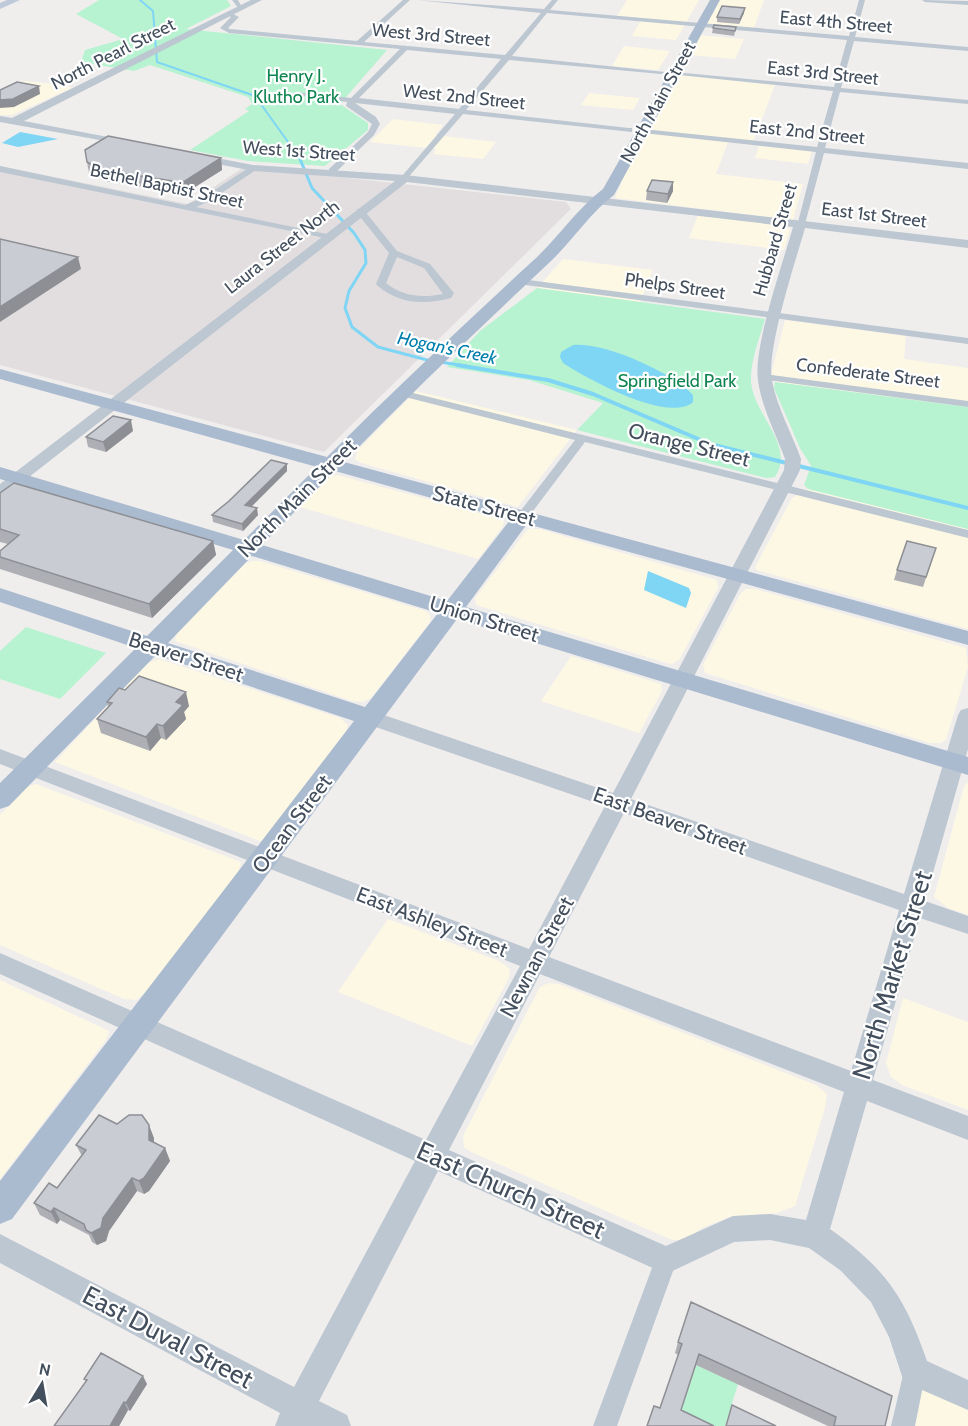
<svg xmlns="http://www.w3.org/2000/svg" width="968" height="1426" font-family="Cabin,sans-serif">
<rect width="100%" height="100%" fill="#f0eded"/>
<path fill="#fdf8e4" d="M627,0H699L676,40L632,36L642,18L617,16Z
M718,0H764L754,28L705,24Z
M699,35L744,39L735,59L688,55Z
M624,46L670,51L658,70L612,66Z
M677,75L775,85L752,145L728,142L716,174L803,184L793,220L615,198L621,184L619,182Z
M24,81L65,85L72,88L12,115H0V91Z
M589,93L640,98L633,110L581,105Z
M393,119L443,125L435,135L496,142L483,159L433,154L436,149L370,142Z
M759,146L812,151L808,164L755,158Z
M698,215L784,225L790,229L784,250L689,238Z
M563,259L653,270L640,302L537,288Z
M785,320L906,336L904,359L968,368V407L775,382L771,375Z
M416,391L577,430L518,507L361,463L355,459L358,450Z
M337,475L498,518L504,521L503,526L478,559L300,507L330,477Z
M808,489L968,529V629L757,570L755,567L792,498Z
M528,529H539L717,580L718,588L679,660L672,664L663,662L476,605L475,598Z
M252,561H260L426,611L430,615V622L371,698L363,702L352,701L175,641L176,634L245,564Z
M746,589H755L966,648L968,667L946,740L940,743H930L705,673L703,665L741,593Z
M571,656L661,684L662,691L639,733L541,701Z
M159,659L340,718L348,725L346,731L265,840L260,841L55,762L147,663Z
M968,782V915L948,908L934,897L964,786Z
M36,784L241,862L238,873L145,993L136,1000L124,999L0,945V815L27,787Z
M388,919L499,961L510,969L509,978L472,1046L338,992Z
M0,980L109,1031L106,1040L0,1179Z
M549,983L559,984L816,1085L827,1094L825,1108L795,1206L777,1213L729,1217L702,1228L685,1240H672L471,1152L464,1147L463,1136L540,987Z
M903,998L968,1022V1110L902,1085L891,1077L886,1063Z
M904,1382L968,1410V1426H894Z"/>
<path fill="#e2dedf" d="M0,166L188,204L241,169L339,177L566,202L571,209L324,452L0,365Z"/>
<path fill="#b7f3d1" d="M99,0H227L231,6L186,29L387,50L340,104L368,123V130L325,166L248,161L190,150L249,111L245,109L252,104L248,97L150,65L134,71L81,62L85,50L123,39L76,14Z
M537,288L765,319C760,337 751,359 751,378C750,413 797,444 775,477L766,478L577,430L603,403L529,380L447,367L480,331Z
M775,382L968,407V529L808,489L804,485L811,466L800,448L774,388Z
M26,627L106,653L60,699L0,679V651Z
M696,1365L738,1384L725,1426H688L678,1421Z"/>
<path fill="#7fd5f4" d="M20,132L58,139L18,147L2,143Z
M573,345C605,342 671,372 693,395V402C668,424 586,378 563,363L560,357L561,352Z
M648,571L689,588L691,593L686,608L644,590Z"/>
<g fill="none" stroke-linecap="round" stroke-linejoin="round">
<path stroke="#7fd5f4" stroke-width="2" d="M140,0L153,11L157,62L255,96L301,160"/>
<path stroke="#7fd5f4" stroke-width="3" d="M300,159L312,188L354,233L365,250L366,263L349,291L345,308L352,327L378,347L431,361
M440,362L466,366"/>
<path stroke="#7fd5f4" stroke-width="4" d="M457,365L548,380L593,394L710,444L968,508"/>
<path fill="#bcc7d1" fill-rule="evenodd" d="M232,0H238L243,9H239Z
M403,0H410L364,42L505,55L541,13L417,0L544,9L552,0H558L550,10L849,36L859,0H865L855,37L968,47V51L854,41L841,88L968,100V104L840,92L825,148L968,163V169L824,153L805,224L797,226L816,152L643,133L639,131L643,129L817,147L833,91L670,74L674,72L834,87L847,40L547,13L512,56L665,72L661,74L509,60L466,110L629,128H632V132L463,114L405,181L402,180V176L455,114L355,103L376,117L380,124L374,135L335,173H329V169L368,132L372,124L346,106L347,102L292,94L296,92L351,98L400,49L229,33L220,28L231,17L226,14L229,12L239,17L228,28L230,29L357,41ZM407,50L501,59L459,109L359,98Z
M922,0L968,1V5L925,2Z
M253,165L257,168L256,170L208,202L196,207L327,234L330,235V239L0,172V166L185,205L202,198Z
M357,209H363L397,251L430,264L454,293L451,298C424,305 399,304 378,286L376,284L389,253L357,213ZM397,257L424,268L443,294C423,298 403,297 386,283Z
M521,279L968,338V344L518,284L516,282Z
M764,374L968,401V407L760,379L759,377Z
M401,390L968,530V538L585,442L527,519H519V513L575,440L397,395V391Z
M666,1249L674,1252L677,1260L617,1426H593L655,1260L658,1252Z
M915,1360L923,1363L926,1371L915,1426H891L904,1371L907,1363Z"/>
<path fill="#bcc7d1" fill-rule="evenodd" d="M251,0H262L24,121L129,141L133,142V146L0,122V116L12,118Z
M196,154L253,165L405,175L968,240V248L805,228C795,263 766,350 772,381C777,407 792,434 801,459L800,470L631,799L904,894L958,715L961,710L968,708V749L925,901L968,916V934L920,918L873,1080L968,1116V1140L867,1101L830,1229C885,1268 905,1297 927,1361L968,1380V1410L904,1382L889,1337L871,1302L840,1270L809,1248L770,1240L734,1242L666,1274L438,1171L319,1401L347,1415L351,1426H275L280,1413L0,1263V1234L294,1387L415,1161L0,974V953L426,1140L520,966L0,764V749L529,949L605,806L364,723L361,718L364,713H378L613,793L784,470L785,459C776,434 761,406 758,380C753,347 783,263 793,227L407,182L6,495L0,497V484L395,181L253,171L192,159L191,157ZM624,813L899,910L851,1071L549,957ZM540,974L844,1092L806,1220L770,1214L733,1216L666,1246L449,1150Z"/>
<path fill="#bec9d9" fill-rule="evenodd" d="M7,0H20L0,9V3Z"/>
<path fill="#aabbcf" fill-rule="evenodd" d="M710,0H720L614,195C590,213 573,240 551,261C481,327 411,393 344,462L968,631V645L527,524L466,607L968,757V775L457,619L12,1219L0,1224V1181L354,721L156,655L9,806L0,809V783L136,648L0,602V588L147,636L233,550L0,479V467L244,540L317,467L0,379V369L327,457C395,389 465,323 536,258C559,236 578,208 603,189ZM335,471L510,520L447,601L262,545ZM252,556L438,613L365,707L168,643Z"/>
</g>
<path fill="#adafb5" d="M744,13L739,24L717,22V17Z
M736,27L734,36L712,33L713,28Z
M221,158L222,170L187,192L181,193L104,181L89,173L87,162Z
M673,182V191L667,203L646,200L647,191Z
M133,431L106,452L88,447L86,437Z
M287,464V471L251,507L258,515L243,531L213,522L212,515Z
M0,493L213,541L216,555L152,618L0,569V551L8,544L0,542Z
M936,548L923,587L894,580L897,570Z
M107,702L189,706L184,712L186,719L166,740L161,738L150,751L101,733L97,719L108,707Z
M117,1124L154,1138V1143L165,1148L170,1161L149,1191L144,1194L137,1191L109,1231L106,1241L97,1245L92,1242L89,1235L60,1220L57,1224L40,1215L34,1203L57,1188L82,1156L76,1145Z
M678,1342L885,1426H828L696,1365L681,1410L660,1408L678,1355L675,1353Z
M84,1379L147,1384L130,1411L128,1410L119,1426H54L86,1382Z"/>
<path fill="#8d8f94" d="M745,8L744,13L739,24L740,19Z
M39,86L40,94L14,107L0,108V100Z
M221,158L222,170L187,192L181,193L179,182Z
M673,182V191L667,203L668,194Z
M78,257L81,269L0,322V307Z
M131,420L133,431L106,452L103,442Z
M287,464V471L246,512L245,505Z
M257,508L258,515L243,531L242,524Z
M213,541L216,555L152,618L149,604Z
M186,692L189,706L184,712L186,719L166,740L163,726L176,702Z
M157,724L161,738L150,751L146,737Z
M149,1125L154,1138V1153L149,1140Z
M165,1148L170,1161L149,1191L144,1194L139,1181Z
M132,1178L137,1191L109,1231L106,1241L97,1245L91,1233Z
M54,1208L60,1220L57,1224L51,1212Z
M143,1376L147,1384L130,1411L126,1403Z
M124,1402L128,1410L119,1426H110Z"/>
<path fill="#c9ccd3" stroke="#8d8f94" stroke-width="1.5" d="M722,6L745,8L740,19L717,17Z
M714,25L736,27L735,31L713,28Z
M17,82L39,86L13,99L0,100V90Z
M108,136L221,158L185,181L179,182L102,170L87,162L85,150Z
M652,180L673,182L668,194L647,191Z
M0,239L78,257L0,307Z
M113,416L131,420L103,442L86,437Z
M271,460L287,464L245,505L257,508L242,524L212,515L229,501Z
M14,483L213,541L149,604L0,557V551L19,535L0,529V493Z
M907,541L936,548L926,577L897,570Z
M139,676L186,692L176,702L183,705L163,726L157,724L146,737L97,719L112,703L107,702L119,688L125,690Z
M99,1115L117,1124L129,1115H142L149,1125V1140L165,1148L144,1178L139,1181L132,1178L103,1218L101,1228L91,1233L86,1230L84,1224L54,1208L51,1212L34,1203L49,1183L57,1188L86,1150L76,1145Z
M691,1302L892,1396L885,1426H834L836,1417L699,1354L681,1410L714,1426H647L654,1406L660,1408L682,1344L678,1342Z
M101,1353L143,1376L126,1403L124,1402L110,1426H54L87,1380L84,1379Z
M732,1405L776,1426H726Z"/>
<g text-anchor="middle" stroke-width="4.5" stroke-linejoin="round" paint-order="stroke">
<g font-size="18" fill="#444f5d" stroke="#fff">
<text transform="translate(836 22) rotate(5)" y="6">East 4th Street</text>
<text transform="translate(431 35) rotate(5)" y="6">West 3rd Street</text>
<text transform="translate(113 54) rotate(-27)" y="6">North Pearl Street</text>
<text transform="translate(823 73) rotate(6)" y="6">East 3rd Street</text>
<text transform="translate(464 97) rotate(6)" y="6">West 2nd Street</text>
<text transform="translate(658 102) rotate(-61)" y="6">North Main Street</text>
<text transform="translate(807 132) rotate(6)" y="6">East 2nd Street</text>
<text transform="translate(299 151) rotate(4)" y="6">West 1st Street</text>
<text transform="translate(167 186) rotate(12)" y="6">Bethel Baptist Street</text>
<text transform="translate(874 215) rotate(7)" y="6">East 1st Street</text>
<text transform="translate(775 240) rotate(-74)" y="6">Hubbard Street</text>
<text transform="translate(282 247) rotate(-38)" y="6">Laura Street North</text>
<text transform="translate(675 286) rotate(8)" y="6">Phelps Street</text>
<text transform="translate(868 373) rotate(7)" y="6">Confederate Street</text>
</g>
<g font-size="18" fill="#0e8550" stroke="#fff">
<text x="296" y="82">Henry J.<tspan x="296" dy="21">Klutho Park</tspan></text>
<text x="677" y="387">Springfield Park</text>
</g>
<g font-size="18" font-style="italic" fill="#017eac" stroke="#fff">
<text transform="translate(447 348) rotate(12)" y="6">Hogan's Creek</text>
</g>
<g font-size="21" fill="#444f5d" stroke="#fff">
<text transform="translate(689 445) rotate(14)" y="7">Orange Street</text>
<text transform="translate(297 498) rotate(-45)" y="7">North Main Street</text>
<text transform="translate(484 506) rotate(15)" y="7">State Street</text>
<text transform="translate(484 619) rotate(17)" y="7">Union Street</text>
<text transform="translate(186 657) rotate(18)" y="7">Beaver Street</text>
<text transform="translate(670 821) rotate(20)" y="7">East Beaver Street</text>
<text transform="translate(292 824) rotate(-53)" y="7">Ocean Street</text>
<text transform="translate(432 922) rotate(21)" y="7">East Ashley Street</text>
<text transform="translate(537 957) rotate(-62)" y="7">Newnan Street</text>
</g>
<g font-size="26" fill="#444f5d" stroke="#fff">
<text transform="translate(892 975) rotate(-73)" y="9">North Market Street</text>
<text transform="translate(511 1190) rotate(24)" y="9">East Church Street</text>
<text transform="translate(168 1337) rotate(28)" y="9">East Duval Street</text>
</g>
</g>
<g transform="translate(42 1384) rotate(11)" stroke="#ffffff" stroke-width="4.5" paint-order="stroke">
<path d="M0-4.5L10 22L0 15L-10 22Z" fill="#444f5d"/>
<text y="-9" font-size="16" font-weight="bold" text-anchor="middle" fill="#444f5d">N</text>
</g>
</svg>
